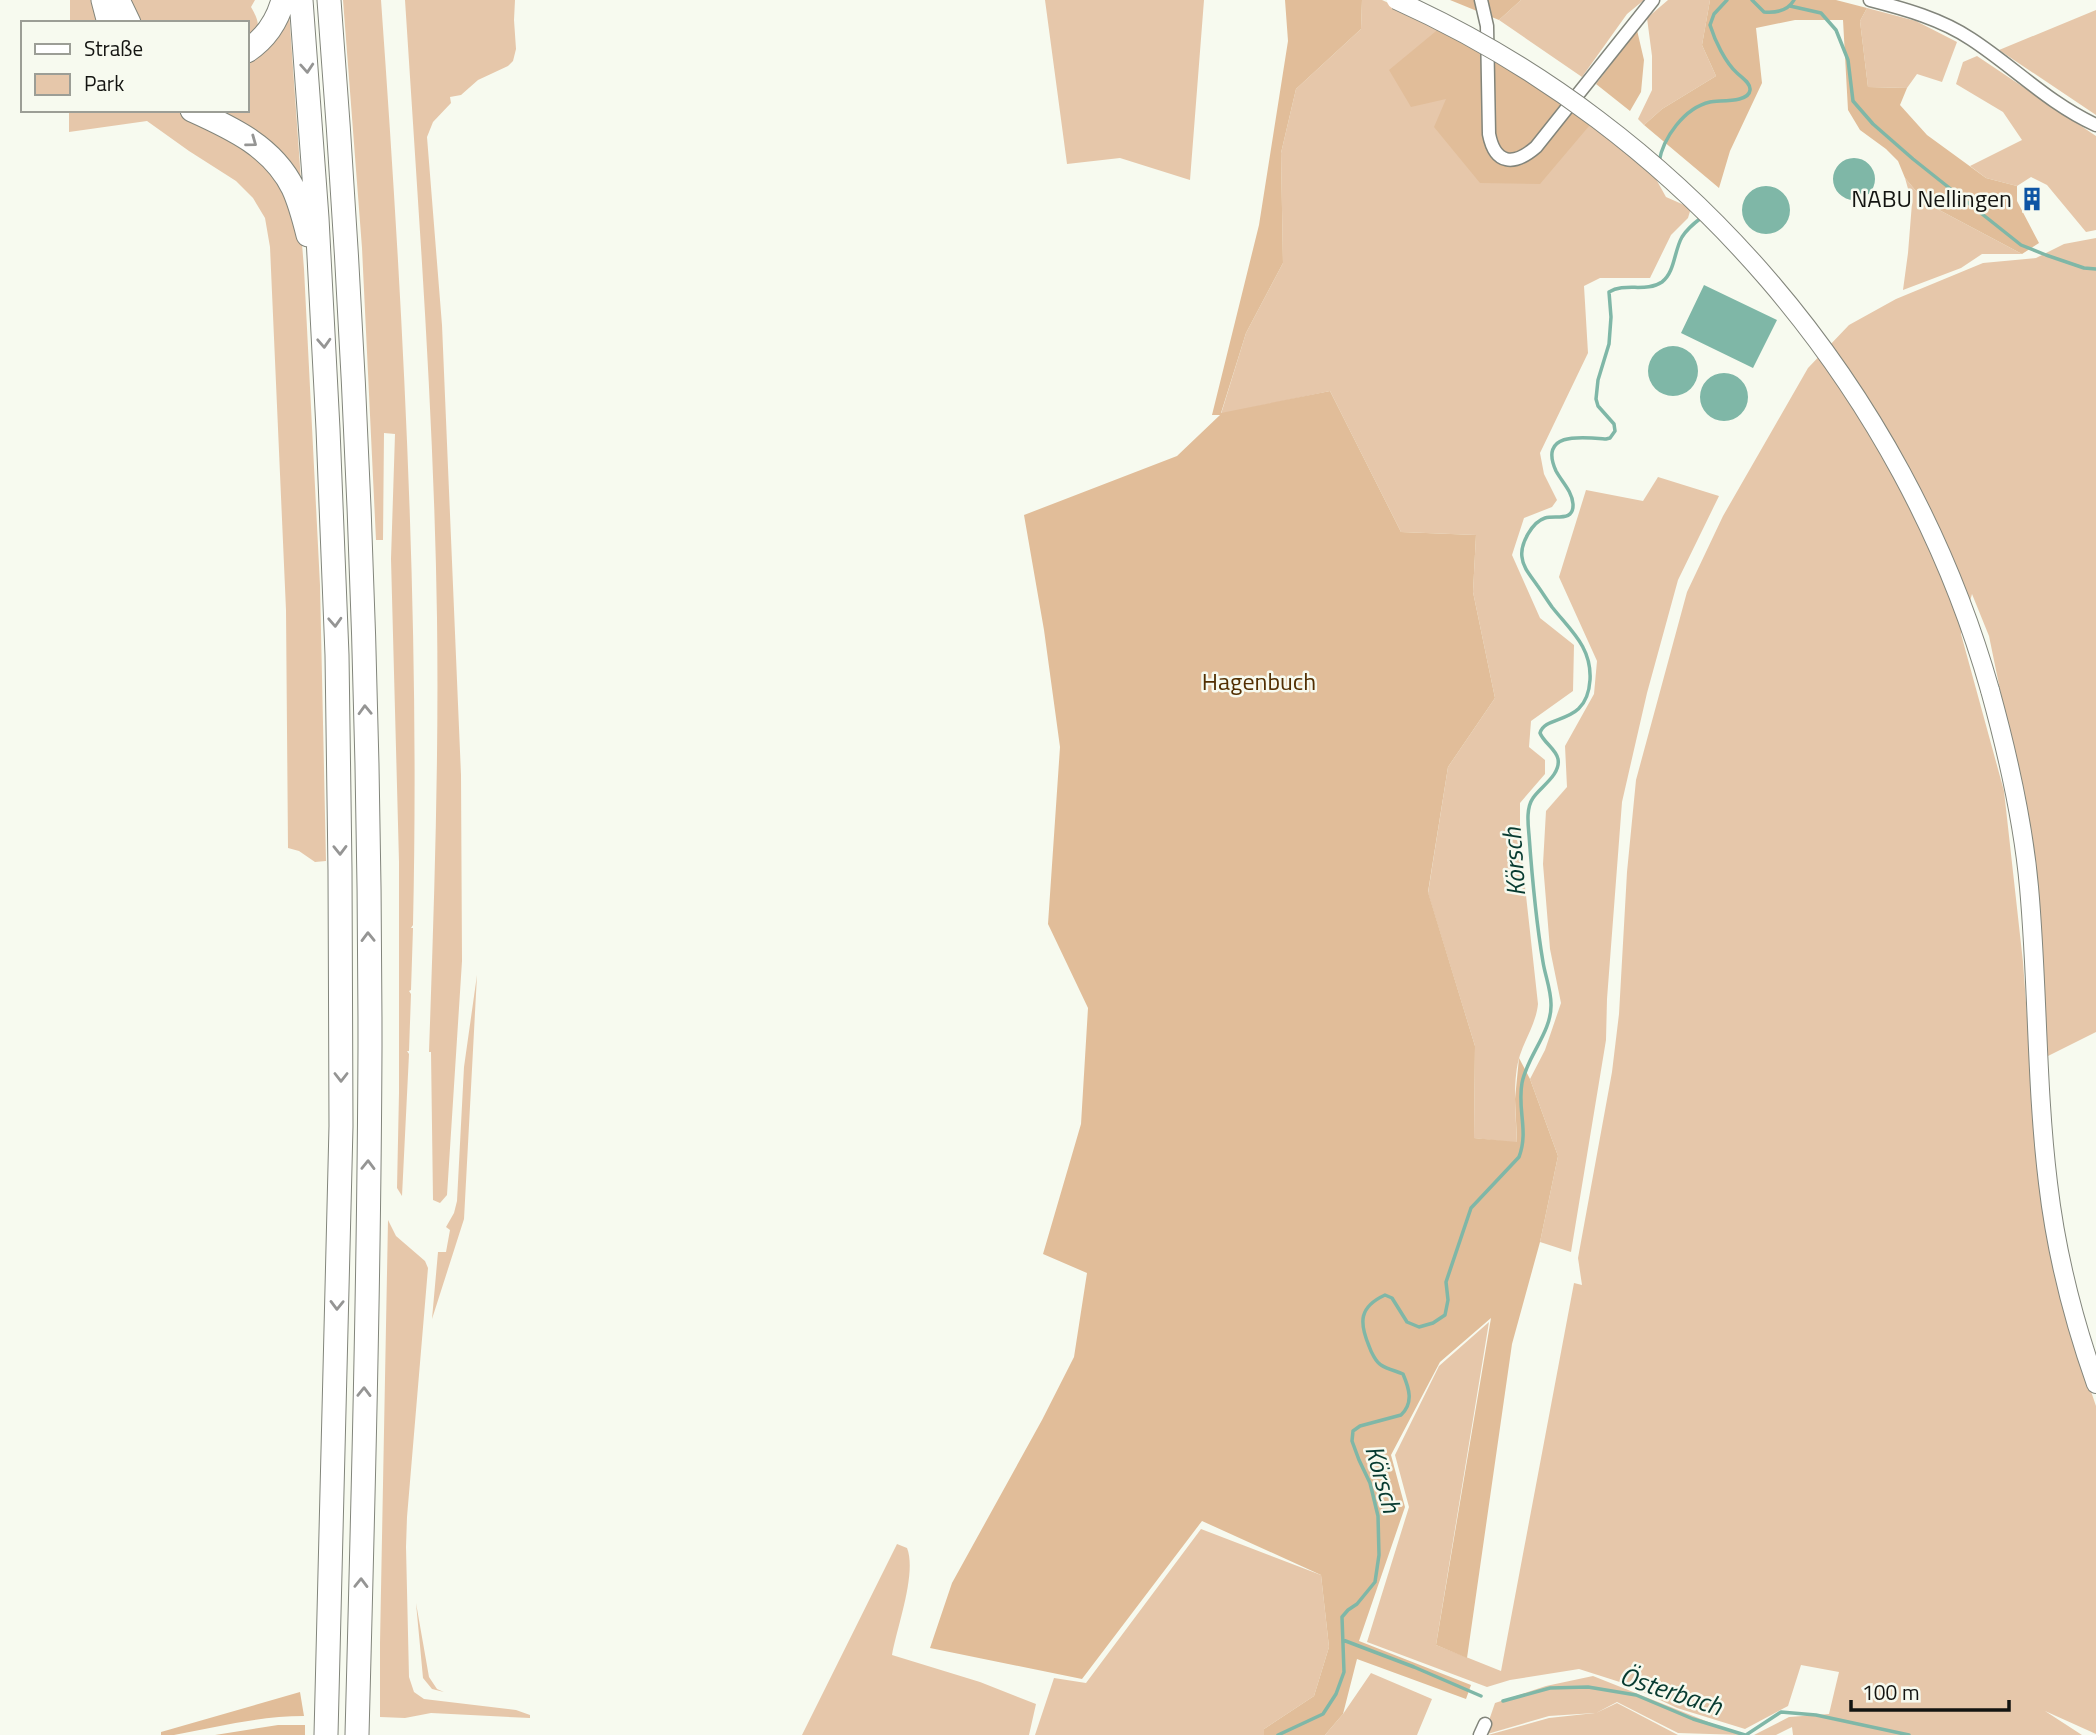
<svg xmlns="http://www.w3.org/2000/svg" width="2096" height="1735" font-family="'Titillium Web',sans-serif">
<rect width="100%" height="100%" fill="#f7faef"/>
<path fill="#e6c7aa" d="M70,0H98L104,23H70Z
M125,0H255L251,7C262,26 259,29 247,46V23H135Z
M343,0H381C403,308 420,616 413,925L411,928H413L411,990L409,991L411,994L409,1051H407L409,1054L402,1196L397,1188L399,1093V862L391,559L395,434L384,433L383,540H376L362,248Z
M405,0H515L514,20L516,49L513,61L508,66L478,80L461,95L450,97L451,103L433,122L427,137L442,325L461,775L462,961L447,1195L440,1203L433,1200L431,1052H429C434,907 439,763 437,618C434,412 418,206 405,0Z
M1045,0H1204L1190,180L1120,158L1067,164Z
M1362,0H1382L1441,27L1447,98L1595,119L1656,179L1666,197L1691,208L1688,218L1671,235L1650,278H1600L1584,286L1588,353L1540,453L1544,474L1557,500L1552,507L1524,518L1512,555L1540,618L1574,645L1573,691L1531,721L1529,747L1545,760V774L1520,803V841L1538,1004C1536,1023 1526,1037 1520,1055C1512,1079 1516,1117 1517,1143L1474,1138L1475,1046L1428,893L1448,767L1495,698L1473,592L1476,535L1401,532L1330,391L1221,414L1246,333L1283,263L1281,153L1296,89L1361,29Z
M1521,0H1644L1627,14L1582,77L1499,20Z
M1668,0H1710L1702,45L1716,76L1662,109L1644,125L1638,119L1652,90V56L1647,18Z
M1867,8L1916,21L1957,42L1942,82L1917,74L1907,88L1868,87L1860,21Z
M2096,10V115L1999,50Z
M289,11L301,181L202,110H247V56Z
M1977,56L2096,136V230L2086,232L2047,185L2031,177L2017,186L1986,178L1970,166L2022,140L2003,112L1956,84L1963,62Z
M69,110H182L268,162L301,231L304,269L320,585L326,861L315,862L299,851L288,848L286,610L270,247L265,218L253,198L236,181L189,151L147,121L69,132Z
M1905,178L1926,203L2022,254H1982L1961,268L1903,290L1908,253L1912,203Z
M2096,238V1032L2048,1056L2042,969L2028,826L1989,636L1972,594L1961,634L2004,791L2023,962L2040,1192L2053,1267L2071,1333L2096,1406V1734L2045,1711L2082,1735H1793L1792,1727L1776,1735H1754L1789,1717L1829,1714L1839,1672L1801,1665L1788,1706L1745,1729L1677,1708L1626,1684L1579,1669L1510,1680L1487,1687L1367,1642L1409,1507L1395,1455L1439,1366L1489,1322L1436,1645L1501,1671L1574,1283L1582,1285L1578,1258L1612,1072L1619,1014L1627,872L1636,780L1687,592L1723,516L1808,368L1849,325L1896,299L1983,263L2036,258L2064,244Z
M1658,477L1719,496L1678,580L1647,693L1622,802L1607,999L1606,1040L1571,1252L1540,1242L1558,1156L1530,1079L1545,1050L1561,1003L1550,949L1543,864L1546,811L1567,787L1565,746L1594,694L1597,661L1559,577L1586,490L1643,501Z
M477,975L464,1219L432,1319L438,1252H446L450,1230L446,1227L454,1213L457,1201L464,1067Z
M388,1220L396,1236L425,1261L428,1268L407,1517L406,1547L409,1677L414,1692L424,1699L516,1710L530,1715V1718L431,1713L405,1718L380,1717V1643Z
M1201,1529L1321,1575L1329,1647L1314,1696L1264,1729V1735H1035L1054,1678L1086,1683Z
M897,1544L907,1548C917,1573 897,1627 892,1655L980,1682L1036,1704L1029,1735H802Z
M416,1603L429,1677L437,1689L444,1692L432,1689L423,1678Z
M1371,1673L1432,1699L1417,1735H1325L1343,1714Z
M1593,1676L1741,1735L1678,1733L1617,1702L1596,1713L1617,1703L1678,1735H1488L1549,1718L1595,1713L1549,1716L1484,1735L1495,1703L1546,1686Z"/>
<path fill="#e1bd99" d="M1285,0H1362L1361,29L1296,89L1281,153L1283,263L1246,333L1221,413L1330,391L1401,532L1476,535L1473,592L1495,698L1448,767L1428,892L1475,1046L1474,1138L1517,1142L1515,1099L1519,1058L1530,1079L1558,1156L1540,1242L1512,1344L1467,1658L1436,1645L1491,1318L1440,1362L1391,1455L1405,1507L1359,1641L1471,1685L1466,1699L1357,1659L1343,1714L1325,1735H1264V1729L1314,1696L1329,1647L1321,1575L1202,1521L1082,1679L930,1648L952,1583L1042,1420L1074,1357L1087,1273L1043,1254L1081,1124L1088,1008L1048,924L1060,747L1044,630L1024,515L1177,456L1220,415H1212L1259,225L1288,41Z
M1450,0H1521L1499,20Z
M1710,0H1836L1867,8L1860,21L1868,87L1907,88L1900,105L1927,135L1986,178L2017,186V201L2039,243L2022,254L1926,203L1905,178L1898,161L1886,149L1860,130L1848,110L1843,20H1795L1756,28L1762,83L1730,151L1719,188L1644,125L1662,109L1716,76L1702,45Z
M1441,27L1595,119L1540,184L1480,183L1434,127L1446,99L1411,107L1389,70Z
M1637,30L1644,60L1641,92L1630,111L1596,84Z
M300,1692L304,1716C260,1716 217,1727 174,1735H161V1732Z
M278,1725H305V1735H215Z"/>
<path fill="#7fb7a7" d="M1833 179a21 21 0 1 1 42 0a21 21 0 1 1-42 0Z
M1742 210a24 24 0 1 1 48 0a24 24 0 1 1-48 0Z
M1704,285L1777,320L1753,368L1681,333Z
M1648 371a25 25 0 1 1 50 0a25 25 0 1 1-50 0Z
M1700 397a24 24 0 1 1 48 0a24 24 0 1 1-48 0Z"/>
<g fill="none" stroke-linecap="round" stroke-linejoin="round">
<path stroke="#7fb7a7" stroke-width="3.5" d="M1752,0L1764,12C1776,13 1788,11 1794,0
M1790,6L1821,13L1836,30L1848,60L1853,101L1873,124L1913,159L2021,245L2046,255L2084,268L2096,269
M1659,162C1663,138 1684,108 1710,102C1719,100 1749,103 1750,90C1751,83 1742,78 1737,73C1725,62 1715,41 1710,25L1714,14L1727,0
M1343,1640L1414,1667L1481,1696
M1503,1701L1550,1688L1588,1687L1636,1695L1693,1719L1745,1735
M1278,1735L1323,1714L1336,1694L1344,1672L1342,1617L1348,1610L1357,1604L1375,1582L1379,1555L1378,1516L1370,1483L1359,1460L1352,1441L1353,1431L1360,1426L1401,1415C1414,1403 1409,1388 1403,1374C1396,1371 1387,1369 1381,1365C1376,1362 1371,1352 1369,1346C1359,1322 1359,1307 1385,1295L1392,1298L1407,1322L1419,1327L1433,1323L1445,1315L1448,1300L1446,1282L1471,1208L1519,1157C1529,1131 1517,1109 1522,1083C1527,1056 1552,1032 1551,1004C1551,990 1545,975 1543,962C1536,921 1532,876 1529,835C1528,824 1526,808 1533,798C1540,787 1561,775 1558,759C1556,749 1544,743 1540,733C1546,713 1587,727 1590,680C1592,647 1570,630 1552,607C1547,600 1542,592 1537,585C1531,576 1523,568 1522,557C1520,544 1532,522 1545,518C1556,515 1574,522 1573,504C1572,491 1562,482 1556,471C1538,431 1583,437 1606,439L1610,438L1615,431L1614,424L1598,406L1596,399L1598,380L1609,344L1611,317L1609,292C1625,282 1646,293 1662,282C1675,272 1674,251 1682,237C1687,229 1693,224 1701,218
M1746,1735L1781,1712L1816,1715L1909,1735"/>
<g stroke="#82857b" stroke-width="15">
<path id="minor" d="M1481,0L1487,26L1489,134C1495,165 1514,166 1536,147L1653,0
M1870,0C1905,9 1941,19 1971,39C2014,67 2048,103 2096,125
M1480,1735L1485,1724"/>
</g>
<g stroke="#82857b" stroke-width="20">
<path id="secondary" d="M1990,690C2008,755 2023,820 2029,887C2038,986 2036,1085 2048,1183C2056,1252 2073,1319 2096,1384"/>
</g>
<g stroke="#82857b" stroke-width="25">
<path id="motorway" d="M103,0L109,23
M118,0L129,23
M301,0L317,218L328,429L337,655L340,870L341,1126L326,1735
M329,0C356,348 370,697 370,1046C369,1276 363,1505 357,1735
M247,51C265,39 277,22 283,0
M192,110C232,128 273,147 293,188C300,203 304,219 308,235"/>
</g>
<use href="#minor" stroke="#fff" stroke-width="12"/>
<use href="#secondary" stroke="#fff" stroke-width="18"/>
<use href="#motorway" stroke="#fff" stroke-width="23"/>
<g stroke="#82857b" stroke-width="20" stroke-linecap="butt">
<path id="secondary-bridge" d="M1396,0C1683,129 1904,387 1990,690"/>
</g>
<use href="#secondary-bridge" stroke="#fff" stroke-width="18"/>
</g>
<defs><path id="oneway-chevron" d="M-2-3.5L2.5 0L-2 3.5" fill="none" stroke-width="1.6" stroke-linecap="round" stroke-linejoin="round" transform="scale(1.75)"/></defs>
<g stroke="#959594">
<use href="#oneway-chevron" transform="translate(307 68) rotate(86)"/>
<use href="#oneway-chevron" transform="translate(252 142) rotate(36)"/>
<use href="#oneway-chevron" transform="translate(324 343) rotate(87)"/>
<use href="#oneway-chevron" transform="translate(335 622) rotate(87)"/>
<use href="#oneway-chevron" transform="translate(365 710) rotate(-92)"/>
<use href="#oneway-chevron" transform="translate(340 850) rotate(89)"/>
<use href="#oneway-chevron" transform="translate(368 937) rotate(-91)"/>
<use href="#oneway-chevron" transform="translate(341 1077) rotate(90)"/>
<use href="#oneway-chevron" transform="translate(368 1165) rotate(-89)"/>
<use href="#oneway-chevron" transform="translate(337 1305) rotate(91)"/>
<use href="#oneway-chevron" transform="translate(364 1392) rotate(-89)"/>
<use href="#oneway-chevron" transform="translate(361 1583) rotate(-89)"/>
</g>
<defs>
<g id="building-bare" transform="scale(1.89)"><path d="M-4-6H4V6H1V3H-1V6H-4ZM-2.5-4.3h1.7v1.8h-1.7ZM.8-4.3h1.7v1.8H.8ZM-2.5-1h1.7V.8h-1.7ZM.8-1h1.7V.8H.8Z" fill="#0e55a4" stroke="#f7faef" stroke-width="2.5" paint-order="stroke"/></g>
</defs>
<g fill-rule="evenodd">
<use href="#building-bare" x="2032" y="199"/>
</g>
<g text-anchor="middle" stroke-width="5" stroke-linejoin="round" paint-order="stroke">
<g font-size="24" fill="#131411" stroke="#f7faef" text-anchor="end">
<text x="2012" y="207">NABU Nellingen</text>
</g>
<g font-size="24" fill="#522f02" stroke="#f7faef">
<text x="1259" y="690">Hagenbuch</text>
</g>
<g font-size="26" font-style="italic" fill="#073b30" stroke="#f7faef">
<text transform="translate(1514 862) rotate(-94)" y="9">Körsch</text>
<text transform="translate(1383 1479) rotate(74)" y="9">Körsch</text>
<text transform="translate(1671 1691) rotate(18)" y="9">Österbach</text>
</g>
</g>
<rect x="21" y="21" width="228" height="91" fill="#f7faef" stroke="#9c9e96" stroke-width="2"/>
<rect x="35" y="44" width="35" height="10" fill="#ffffff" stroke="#9c9e96" stroke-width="2"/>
<text x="84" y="56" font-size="21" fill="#131411">Straße</text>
<rect x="35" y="74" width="35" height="21" fill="#e6c7aa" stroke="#9c9e96" stroke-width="2"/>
<text x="84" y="91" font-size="21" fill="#131411">Park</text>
<path d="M1851 1700v10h158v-10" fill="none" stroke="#131411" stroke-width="3.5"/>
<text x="1862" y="1700" font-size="21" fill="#131411" stroke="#f7faef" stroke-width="5" paint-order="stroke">100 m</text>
</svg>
